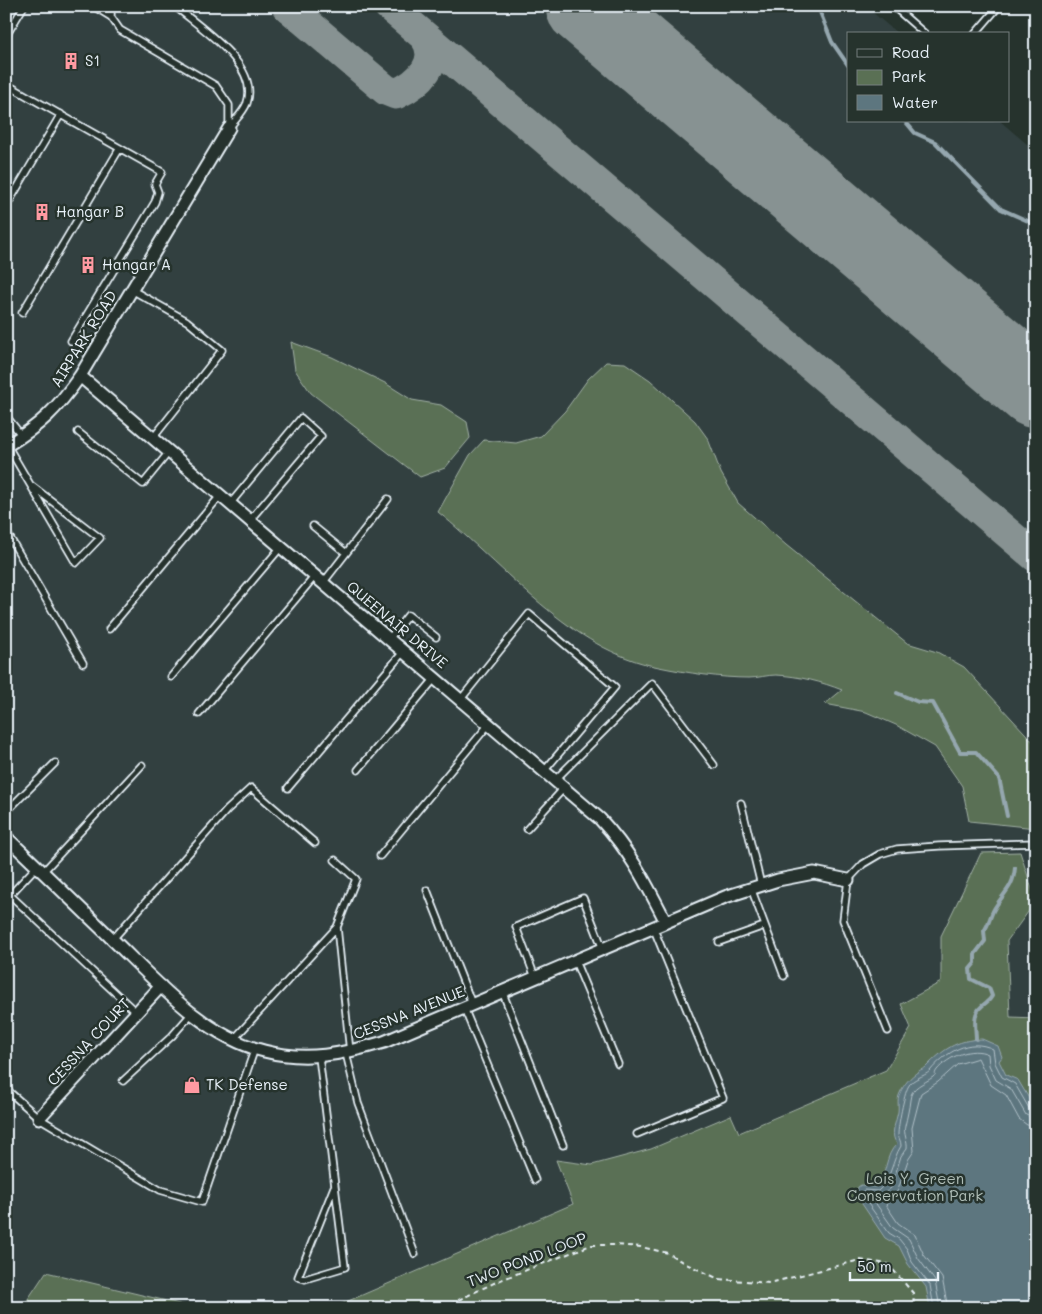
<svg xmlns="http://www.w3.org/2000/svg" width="1042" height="1314" font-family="Mali,sans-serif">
<rect width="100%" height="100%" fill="#26332d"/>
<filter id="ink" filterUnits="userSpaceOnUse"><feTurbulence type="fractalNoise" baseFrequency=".02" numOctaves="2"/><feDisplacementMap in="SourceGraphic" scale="10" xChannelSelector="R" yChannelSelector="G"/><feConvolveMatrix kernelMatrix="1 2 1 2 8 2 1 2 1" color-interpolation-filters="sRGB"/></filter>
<g filter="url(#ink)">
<path fill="#334140" d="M6,6H865L898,34H848V121H1000L1036,152V814L957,723L826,703L866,712L896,725L935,747L962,786L969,821L1036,828V899L1020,852L941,936V982L902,1004L912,1028L886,1070L738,1133L731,1115L651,1149L592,1165L557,1160L573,1204L332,1308H195L46,1272L22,1308H6Z
M1036,901V1018L1010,1017L1007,941Z"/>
<path fill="#5a7054" stroke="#a1b0a6" d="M291,342L332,357L385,383L412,400L441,405L467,422L470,438L445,468L420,477L311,393L295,370Z
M606,362L625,363L650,380L695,421L708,439L721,473L738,503L786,545L907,643L937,652L964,667L1036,745V828L969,821L962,786L935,747L896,725L866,712L825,704L842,690C822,682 799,676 776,675C767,675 758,678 749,678C720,678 688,673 659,667C571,651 505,566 438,512L470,455L484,440L516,443L541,436L565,411L588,379Z
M1020,852L1036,901L1007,941L1010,1017L1036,1018V1308H332L573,1204L556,1160L592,1165L651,1149L731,1115L739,1133L886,1070L911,1028L901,1004L941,982V936L981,853Z
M46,1272L196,1308H22Z"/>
<path fill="#5d767f" stroke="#95a7af" d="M982,1039L998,1046L1002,1057L999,1061L1006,1075L1018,1080L1036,1110V1308H930L926,1287L908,1264L899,1246L885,1238L856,1195L858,1187L861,1185L876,1187C888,1176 884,1155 897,1144C890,1135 895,1125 897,1116C900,1108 896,1100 900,1093C904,1084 910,1077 919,1071C921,1069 924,1069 926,1067C943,1050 955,1040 982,1039Z"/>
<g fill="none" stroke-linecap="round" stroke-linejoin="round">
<path stroke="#b0c0c8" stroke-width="1" d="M934,1308L930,1285L912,1262L907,1249L899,1239L889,1233L861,1194L864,1190L878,1191C891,1181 892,1160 901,1146C901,1141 899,1139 898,1135C898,1125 904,1095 908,1087C912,1078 924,1077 930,1071C945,1053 969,1037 993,1049L995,1063L1002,1077L1015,1084L1030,1110L1036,1112
M940,1308L935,1281L918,1258L909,1239L893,1228L874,1201L891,1188L901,1156L907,1148C908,1140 903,1134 905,1126C907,1117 909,1109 910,1100C911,1086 924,1084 933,1077C938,1072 933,1076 937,1070C948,1057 971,1046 988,1054L989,1065L996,1080L1011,1089L1026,1115L1036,1119
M948,1308L942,1278L924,1255L915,1235L898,1223L886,1205L898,1190L908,1160L914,1151L912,1128L921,1093L938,1082L958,1064L978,1058L991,1085L1006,1095L1019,1119L1027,1125L1036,1126"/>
<path stroke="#95a7af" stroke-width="4" d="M815,6L820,12L832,42L848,65
M905,121L915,133L935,142L1001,209L1028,221L1036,227
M897,693L918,702L933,703L960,752H976L999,778L1007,816
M976,1039C976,1029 972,1014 981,1007C986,1002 989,1002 992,996L989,988L971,979L970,969L975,963V954L985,941L984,931C990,923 990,914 996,906C1005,891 1013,888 1015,868"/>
<path stroke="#879292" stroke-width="31" d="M287,6L386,90L396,94C418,84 443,62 425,37
M389,6L1036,557
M584,6L618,34"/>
<path stroke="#879292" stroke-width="79" d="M585,6L1036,389"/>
<g stroke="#e8f1f8" stroke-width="9">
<path id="lane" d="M93,6L111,17
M111,6V17L120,30L216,86L229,105V128
M175,6C200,28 260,65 247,103C243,113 235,120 229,128
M893,6L925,34
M975,34L999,6
M6,36L24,6
M6,84L162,172L155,184L158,192L155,202L71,341
M6,207L61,114
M132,290L187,321L222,350L153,438
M22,313L120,148
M6,416L22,436
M78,432L143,484L169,452
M7,445L76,563L100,538L32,486
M230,504L301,418L321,436L250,520
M313,526L346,553
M6,531L83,663
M323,583L388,499
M109,629L220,496
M389,639L408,615L436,637
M171,677L281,547
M461,699L529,614L615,687L545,770
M199,714L315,576
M358,770L436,677
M556,779L652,683L714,765
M288,788L404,651
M741,803L761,885
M6,812L55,763
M527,829L565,787
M380,856L490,723
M335,860L356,879L337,927
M37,866L10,895L137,1013
M43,872L142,765
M751,888L784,976
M427,890L472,1004
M113,939L227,810L251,788L315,843
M719,942L764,926
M575,961L618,1064
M535,977L516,927L583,898L603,949
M502,991L563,1145
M464,1008L535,1180
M888,1031L843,920L848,880L863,864L880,854L897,849L939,846L1036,843
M234,1039L337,927L350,1052
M346,1053L358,1103L415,1254
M319,1057L345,1267L305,1279L298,1277L334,1187
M123,1081L172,1036L193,1012
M6,1089L39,1118L160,1190L202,1202L255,1048
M637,1134L723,1098L653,927"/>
</g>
<g stroke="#e8f1f8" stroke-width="15">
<path id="street" d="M80,376L600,819C630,851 646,883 666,922
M6,446C41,425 57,409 80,376L229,128
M6,837C41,870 76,904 110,937C155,980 203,1036 264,1051C306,1062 344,1054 384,1042L725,897L778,880L814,873L848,880
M39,1118L161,986"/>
</g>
<path stroke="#e8f1f8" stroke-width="2" stroke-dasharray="5 4" stroke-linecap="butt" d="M442,1308L498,1281L591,1245H615L641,1247L668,1253L684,1263L719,1279L770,1283L860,1260L888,1264L913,1293L914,1308"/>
<use href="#lane" stroke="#26332d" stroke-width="5.5"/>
<use href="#street" stroke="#26332d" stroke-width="11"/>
</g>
</g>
<defs>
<g id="building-bare" transform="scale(1.35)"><path d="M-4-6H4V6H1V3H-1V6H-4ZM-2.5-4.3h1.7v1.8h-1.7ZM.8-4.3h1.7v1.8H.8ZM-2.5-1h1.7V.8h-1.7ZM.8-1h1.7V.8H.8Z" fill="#ff9aa2" stroke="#26332d" stroke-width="2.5" paint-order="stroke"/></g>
<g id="shop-bare" transform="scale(1.35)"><path d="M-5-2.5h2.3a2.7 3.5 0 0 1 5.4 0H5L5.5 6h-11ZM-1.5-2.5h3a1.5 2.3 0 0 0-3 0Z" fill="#ff9aa2" stroke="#26332d" stroke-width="2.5" paint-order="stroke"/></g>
</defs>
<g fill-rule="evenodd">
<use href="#building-bare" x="71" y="61"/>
<use href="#building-bare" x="42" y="212"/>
<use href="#building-bare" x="88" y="265"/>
<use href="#shop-bare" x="192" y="1085"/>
</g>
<g text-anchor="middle" stroke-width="5" stroke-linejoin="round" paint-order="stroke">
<g font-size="15" fill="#e8f1f8" stroke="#26332d" text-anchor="start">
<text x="85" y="66">S1</text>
<text x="56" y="217">Hangar B</text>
<text x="102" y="270">Hangar A</text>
<text x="206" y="1090">TK Defense</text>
</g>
<g font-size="15" fill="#e8f1f8" stroke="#26332d">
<text transform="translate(84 339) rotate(-58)" y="5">AIRPARK ROAD</text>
<text transform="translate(397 625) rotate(40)" y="5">QUEENAIR DRIVE</text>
<text transform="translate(409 1013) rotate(-22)" y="5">CESSNA AVENUE</text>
<text transform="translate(89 1042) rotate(-47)" y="5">CESSNA COURT</text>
<text transform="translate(527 1260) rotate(-21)" y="5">TWO POND LOOP</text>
</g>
<g font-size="15" fill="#afbdb6" stroke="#26332d">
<text x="915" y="1184">Lois Y. Green<tspan x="915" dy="17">Conservation Park</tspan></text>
</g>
</g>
<rect width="1042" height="1314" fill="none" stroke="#26332d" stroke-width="25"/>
<rect x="12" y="12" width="1017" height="1289" fill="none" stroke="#e8f1f8" stroke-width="2" filter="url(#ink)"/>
<rect x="847" y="32" width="162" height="90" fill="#26332d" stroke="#747f7e"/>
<rect x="857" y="49" width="25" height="8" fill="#26332d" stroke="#747f7e"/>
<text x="892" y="58" font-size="15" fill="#e8f1f8">Road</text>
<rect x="857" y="70" width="25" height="15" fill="#5a7054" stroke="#747f7e"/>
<text x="892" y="82" font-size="15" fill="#e8f1f8">Park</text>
<rect x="857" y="95" width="25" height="15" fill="#5d767f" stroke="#747f7e"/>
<text x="892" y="108" font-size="15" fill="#e8f1f8">Water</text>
<path d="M850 1272v8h88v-8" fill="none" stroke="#e8f1f8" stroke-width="2.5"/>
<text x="857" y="1272" font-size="15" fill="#e8f1f8" stroke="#26332d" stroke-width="4" paint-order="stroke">50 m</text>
</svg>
